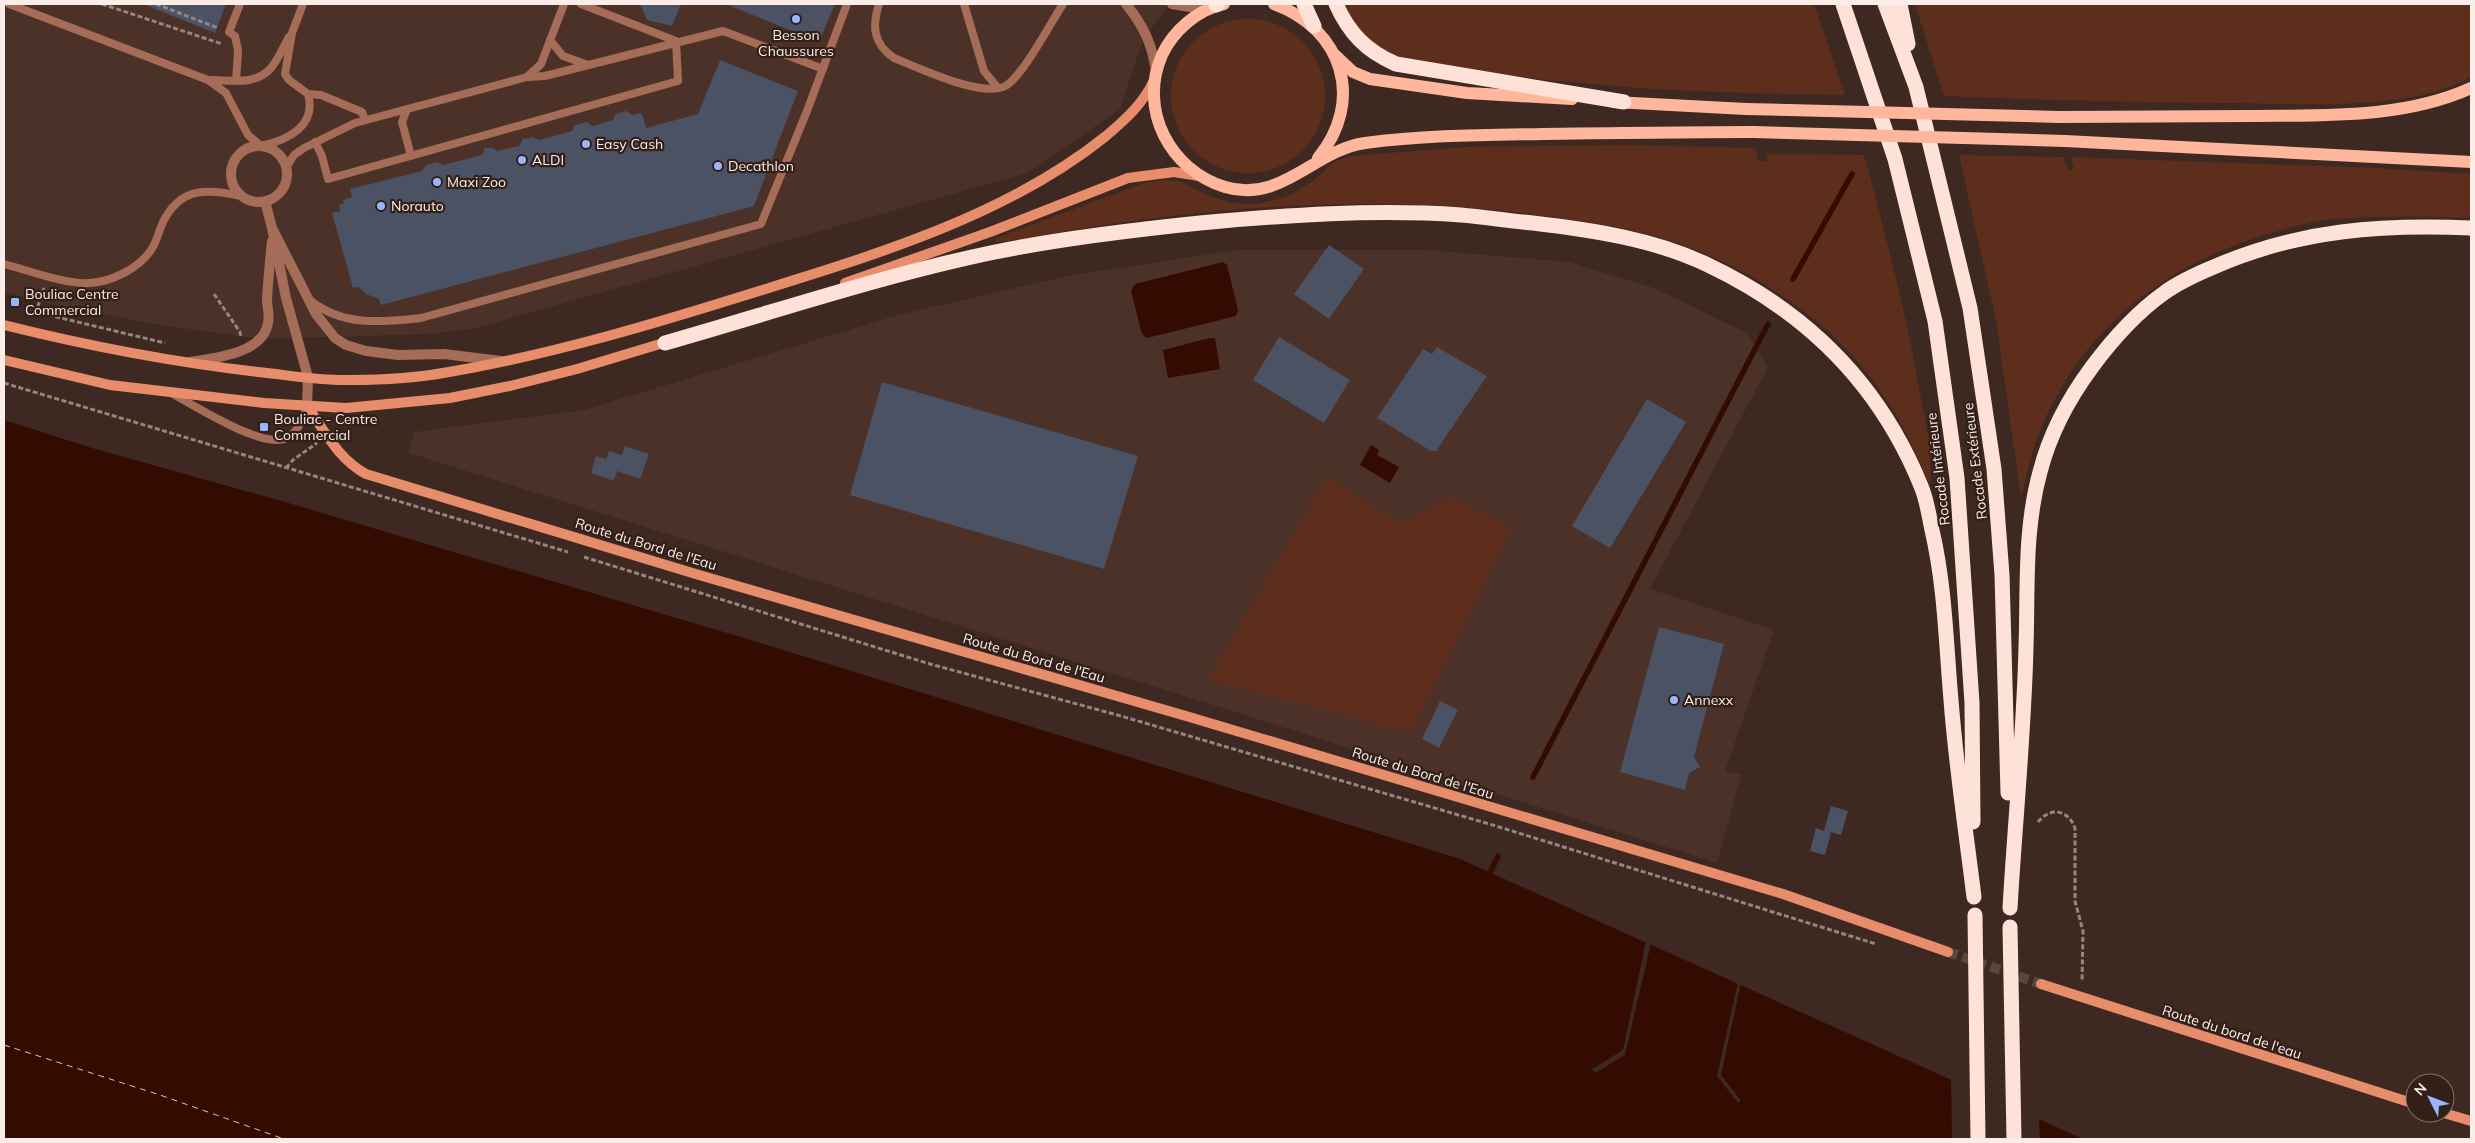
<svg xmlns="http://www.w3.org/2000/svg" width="2475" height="1143" font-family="Mulish,sans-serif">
<rect width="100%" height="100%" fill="#3d2922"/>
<path fill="#4b3128" d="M4,4H1169L1143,40L1120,109L1030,172L472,329L430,334L264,339L160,325L58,306L4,292Z
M1237,250H1428L1569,262L1654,288L1747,333L1768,367L1650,589L1774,630L1725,771L1741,775L1717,863L409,453L414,432L584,410L898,315L1067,276Z"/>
<path fill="#5e2e1c" d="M1344,4H1814L1845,95C1716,93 1585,89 1457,67C1440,64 1401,62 1387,54C1367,44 1352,24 1344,4Z
M1915,4H2471V76C2417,113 2287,103 2221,103C2128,102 2036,100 1944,96Z
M1171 96a77 77 0 1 1 154 0a77 77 0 1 1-154 0Z
M1629,145L1755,148L1758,161H1767L1766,154L1864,155C1885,232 1905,309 1919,388C1925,420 1933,453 1930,486C1913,445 1895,407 1867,373C1820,314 1748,267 1677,243C1635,228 1589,222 1545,216C1369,191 1189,208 1014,240L997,242L994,239L1144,183L1164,180L1179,181L1207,195L1231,203L1258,204L1289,196L1313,181L1334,162L1350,156L1465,147Z
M1959,155L2064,157L2068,170L2074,169L2071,157L2374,168L2471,174V218C2427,216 2380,215 2335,219C2312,221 2287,228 2265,235C2163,266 2081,330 2040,431C2031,452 2027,475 2021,497L1996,320Z
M1327,476L1399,523L1452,497L1512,528L1411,733L1208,680Z"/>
<path fill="#340b00" d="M1223,262L1227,265L1238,310L1236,316L1147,338L1142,334L1131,291L1135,284Z
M1210,338H1215L1220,369L1168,378L1163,350Z
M4,420L92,448L285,502L744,638L1460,859L2083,1139H4Z
M1371,445L1379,450L1377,455L1399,467L1390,483L1360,465Z"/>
<path fill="#3d2922" d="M1646,941L1651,943L1625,1055L1595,1073L1592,1069L1623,1050Z
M1738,982L1741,983L1721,1075L1741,1101L1738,1103L1717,1076Z
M1951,1078L2039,1117L2040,1139H1952Z"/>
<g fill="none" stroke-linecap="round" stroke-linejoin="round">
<path stroke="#340b00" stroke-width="5.5" d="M1793,279L1852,174
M1533,777L1768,324
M1487,879L1498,856"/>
<path stroke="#ffb9a0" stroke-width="1" stroke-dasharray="6 5" stroke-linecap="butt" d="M4,1045L160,1095L284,1139"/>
</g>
<path fill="#4a5264" d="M143,4H226L215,33Z
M640,4H681L672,26L647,20Z
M726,4H835L819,42Z
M720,60L798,91L754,206L381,305L379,299L366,294L359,287L353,288L332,213L340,211L339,205L344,203L343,200L352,197L350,189L422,171L426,165L436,162L443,165L482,155L485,148H493L497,151L519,146L523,139L533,137L539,140L572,131L575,125L587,122L593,126L613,120L616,114L626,111L633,115L642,113L646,128L698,114Z
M1329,245L1364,269L1329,319L1294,294Z
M1279,337L1350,380L1324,423L1253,380Z
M1437,347L1487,376L1436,451H1431L1377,418L1423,349L1432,354Z
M882,382L1138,456L1104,569L850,495Z
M1647,399L1686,422L1610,548L1572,526Z
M625,446L649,454L640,479L617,471L614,481L591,473L596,456L606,459L609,451L622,455Z
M1659,627L1724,644L1694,757L1700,767L1689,773L1685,790L1620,772Z
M1440,701L1458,710L1439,748L1422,739Z
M1831,806L1848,811L1841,835L1827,831L1831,833L1825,855L1810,851L1816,828L1824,831Z"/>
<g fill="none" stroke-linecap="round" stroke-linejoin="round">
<path stroke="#5a4640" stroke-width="10" stroke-dasharray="10 5" stroke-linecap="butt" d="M1948,952L2041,984"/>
<path stroke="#96857e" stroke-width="3" stroke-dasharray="5 2.5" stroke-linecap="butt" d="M102,4L222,44
M156,4L218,28
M44,288L36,312L165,343
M214,294L240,332L241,337
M4,383L568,552
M286,468L293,460L317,443
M584,557L930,664L1121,716L1496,826L1876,944
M2038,822C2050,807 2068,809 2075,828V901L2083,931L2082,982"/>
<path stroke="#a56c57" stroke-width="8" d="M9,4L208,80L226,93L248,135L261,146C288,140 317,126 308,94L289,80L285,74L292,33L303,4
M879,4C872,26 873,44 894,58C917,67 985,100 1007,85C1025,72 1050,24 1063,4
M964,4L984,71L998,88
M550,40L563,56L588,65
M528,77L545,76L723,31L823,69
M210,80C231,80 255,86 271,68C278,60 283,47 289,37
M236,81L238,50L235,36L229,32L240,4
M308,94L321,95L362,112L365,120
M407,109L402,122L411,156
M315,142L322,156L328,179L678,81L676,41L581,4
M286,168L294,155L304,148L355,123L527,77L541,64L564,4
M4,264C27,270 67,285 89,283C112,282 139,268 151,250C157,242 159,230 163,222C181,186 208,189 241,196
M311,301C344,327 382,322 421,318L761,224L807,111L847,4
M173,394C195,406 264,450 287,438C299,431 303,418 307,406"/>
<path stroke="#a56c57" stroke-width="10" d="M1126,4C1143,25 1153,45 1156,73
M1172,4L1190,7L1213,6
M231 174a28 28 0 1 1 56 0a28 28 0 1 1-56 0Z
M265,201L272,228L286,298L308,377L307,406
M272,228L316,314L335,338L346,345L366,351L398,355L444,354L501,361
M190,362C214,358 263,354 268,323C270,315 267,307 267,300C268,280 270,261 272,241"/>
<path stroke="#e88d6c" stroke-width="10" d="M845,283L990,232L1128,178L1174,172L1199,176
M4,325C88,346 172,362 258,372C288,375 320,381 350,380C383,380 417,378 449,372C554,354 657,323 759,291C878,254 1008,215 1106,136C1126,119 1143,104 1154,80
M4,360L110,385L264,403L346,408L450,398L510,386L577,369L670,341
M307,406C324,430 338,459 366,474L699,575L1186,716L1783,894L1948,952
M2041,984L2415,1104
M2444,1113L2471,1121"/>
<path stroke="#feb79d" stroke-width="12" d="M1224,4C1198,9 1173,31 1162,55C1138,110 1170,170 1225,187C1281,204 1314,150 1365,143C1424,135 1484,135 1543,134C1613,133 1683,132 1753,132
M1274,4C1343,29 1365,101 1318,158
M1334,54L1353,72L1370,79L1467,93L1572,99
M1614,102L1746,109
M2059,117C2122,117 2186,116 2250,116C2323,115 2403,119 2471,88
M2065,141L2471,162"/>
<path stroke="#ffe2d7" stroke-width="15" d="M1304,4L1314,26
M1336,4C1349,33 1366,51 1396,64L1624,102
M1843,4L1895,159L1935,321L1957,478L1972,703L1973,822
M1885,4L1916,87L1970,308L1994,469L2002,575L2008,793
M1900,4L1908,44
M1216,5L1218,4
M665,343C774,312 884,275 995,252C1063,238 1132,230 1200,223C1287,215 1374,209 1461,215C1485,217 1509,221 1533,223C1592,230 1654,239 1708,265C1807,312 1880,385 1921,486C1927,500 1929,516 1932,530C1945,586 1946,643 1951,700C1956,766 1966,832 1974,897
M2010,908C2015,821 2024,734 2026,647C2028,588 2024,530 2040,472C2050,433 2069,398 2092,367C2112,340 2136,313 2164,293C2179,282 2199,273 2216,266C2299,230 2382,224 2471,228"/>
<path stroke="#feb79d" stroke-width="12" d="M1746,109L2059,117
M1753,132L2065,141"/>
<path stroke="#ffe2d7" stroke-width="15" d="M1975,915L1978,1139
M2010,927L2014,1139"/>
</g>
<g fill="#97b6fd" stroke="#321f18" stroke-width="2">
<circle cx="796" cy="19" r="5"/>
<circle cx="586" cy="144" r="5"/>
<circle cx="522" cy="160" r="5"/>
<circle cx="718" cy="166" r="5"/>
<circle cx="437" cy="182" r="5"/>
<circle cx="381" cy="206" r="5"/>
<rect x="10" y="297" width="10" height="10" rx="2.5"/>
<rect x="259" y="422" width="10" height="10" rx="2.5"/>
<circle cx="1674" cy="700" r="5"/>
</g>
<g text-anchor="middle" stroke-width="4.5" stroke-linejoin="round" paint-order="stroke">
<g font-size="14" fill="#fbede8" stroke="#321f18" text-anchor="start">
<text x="796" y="40" text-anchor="middle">Besson<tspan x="796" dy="16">Chaussures</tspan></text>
<text x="596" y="149">Easy Cash</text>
<text x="532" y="165">ALDI</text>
<text x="728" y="171">Decathlon</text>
<text x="447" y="187">Maxi Zoo</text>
<text x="391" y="211">Norauto</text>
<text x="25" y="299">Bouliac Centre<tspan x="25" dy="16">Commercial</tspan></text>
<text x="274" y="424">Bouliac - Centre<tspan x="274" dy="16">Commercial</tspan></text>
<text x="1684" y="705">Annexx</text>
</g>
<g font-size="14" fill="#fbede8" stroke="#321f18">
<text transform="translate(1975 461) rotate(-97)" y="5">Rocade Extérieure</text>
<text transform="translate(1938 469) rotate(-97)" y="5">Rocade Intérieure</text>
<text transform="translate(646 544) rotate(17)" y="5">Route du Bord de l'Eau</text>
<text transform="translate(1034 658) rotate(16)" y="5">Route du Bord de l'Eau</text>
<text transform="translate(1423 773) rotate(17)" y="5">Route du Bord de l'Eau</text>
<text transform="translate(2232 1032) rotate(18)" y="5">Route du bord de l'eau</text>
</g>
</g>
<rect width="2475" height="1143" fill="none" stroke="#fbede8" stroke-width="10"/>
<g transform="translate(2430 1098) rotate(312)"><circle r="24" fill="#321f18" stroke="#82716b"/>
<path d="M0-4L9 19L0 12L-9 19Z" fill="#97b6fd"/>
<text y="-8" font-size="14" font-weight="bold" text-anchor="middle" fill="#fbede8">N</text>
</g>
</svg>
